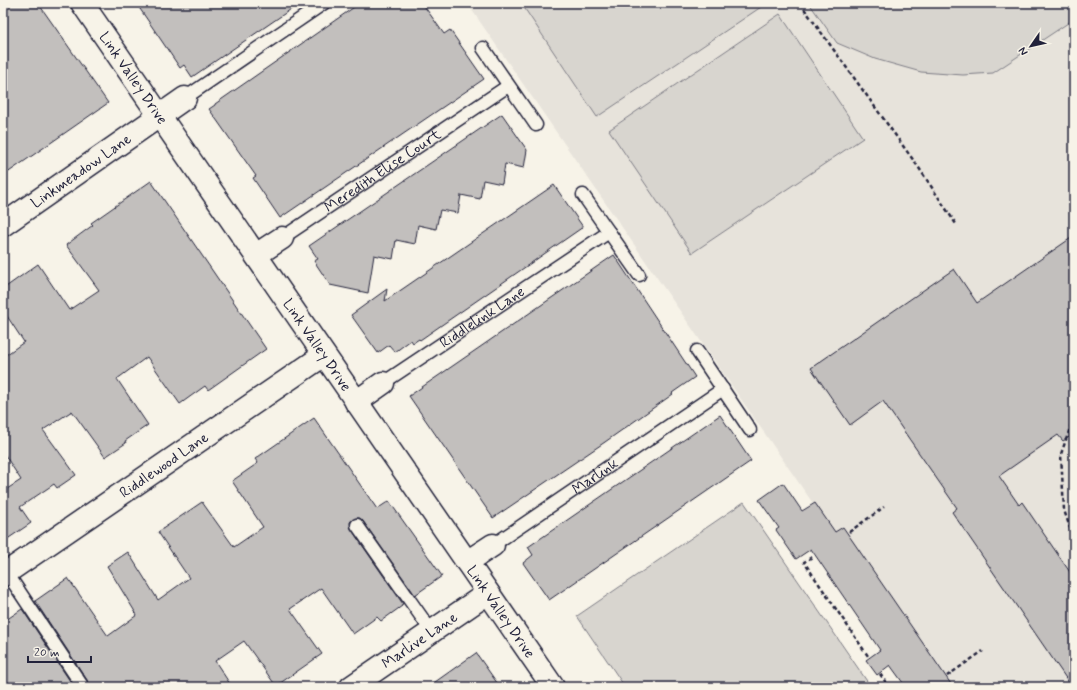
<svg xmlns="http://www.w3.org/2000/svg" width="1077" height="690" font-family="Mynerve,sans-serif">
<rect width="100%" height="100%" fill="#f7f3e8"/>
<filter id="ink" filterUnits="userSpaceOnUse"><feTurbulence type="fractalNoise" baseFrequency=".025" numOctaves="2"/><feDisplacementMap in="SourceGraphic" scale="8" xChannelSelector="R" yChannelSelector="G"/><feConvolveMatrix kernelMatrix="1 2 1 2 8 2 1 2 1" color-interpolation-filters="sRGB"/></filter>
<g filter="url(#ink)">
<path fill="#e7e3db" d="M467,3H1074V687H940Z"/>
<path fill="#d8d5cf" stroke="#7d7c85" d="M521,3H767L597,117Z
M809,3H1074V19L993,73L963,75L921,72L875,59L837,43Z
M780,14L863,138L692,253L609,130Z
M744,502L871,687H625L577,616Z"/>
<path fill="#c2bfbd" stroke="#22223b" d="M3,3H38L108,103L3,176Z
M136,3H300L192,77L184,65L180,68Z
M360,3H422L444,34L450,30L484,79L280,218L253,178L256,176L209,109L215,105V104Z
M502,114L527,150L524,168L505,164L502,184L483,180L480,199L461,195L458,213L440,210L436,229L418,225L415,244L396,240L393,259L374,255L368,293L330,285L314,261L318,259L309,246Z
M151,181L266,349L208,390L205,386L180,404L147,357L117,379L148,425L125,441L126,443L105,457L72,411L43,430L76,475L57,488L54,484L20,507L31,523L3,542V482L7,489L21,480L3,452V357L24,342L3,310V289L38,264L69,310L99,290L66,245L93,225L91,223Z
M554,185L583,227L420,340L419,339L413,343L411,340L395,352L389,345L378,353L351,315L387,289L385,301Z
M1074,236V434L1063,441L1058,435L999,476L1019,505L1022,502L1074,578V687H1072L952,512L957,508L883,401L850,425L811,368L954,269L977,303Z
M614,255L695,377L672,393L673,394L605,442L493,518L409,396Z
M720,415L751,461L549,600L523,563L533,555L528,547Z
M314,418L377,509L389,501L442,576L415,595L363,521L360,518H356L350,522L351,529L403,604L401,605L402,606L381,621L377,617L353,634L321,588L290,609L322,654L276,686L244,641L215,661L232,687H90L89,683L35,601L68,578L108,636L137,615L107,566L128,552L158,600L189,578L158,532L202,502L234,547L263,527L232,481L258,463L255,459Z
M783,483L802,511L815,503L835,532L843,527L953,687H906L890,665L877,675L866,660L880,650L811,549L796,559L776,530L779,528L759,500Z
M22,609L74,687H3V622Z
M476,653L500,687H428Z"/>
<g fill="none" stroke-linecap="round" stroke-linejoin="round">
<g stroke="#22223b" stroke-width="15">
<g id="lane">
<path d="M483,48L536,125"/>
<path d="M185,98L324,3"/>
<path d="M583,195L639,275"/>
<path id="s1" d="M282,238L508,86"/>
<path d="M697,351L750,430"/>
<path id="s2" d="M383,383L609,232"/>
<path d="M357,525L432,632"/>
<path id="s3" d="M493,545L723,389"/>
<path d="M7,573L83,687"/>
</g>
</g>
<g stroke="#22223b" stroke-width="25">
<g id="street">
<path id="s4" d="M82,3L553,687"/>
<path id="s5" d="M3,225L185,98"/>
<path d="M256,255L282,238"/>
<path d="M356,402L383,383"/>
<path d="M467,562L493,545"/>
<path id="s6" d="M3,575L324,355"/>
<path id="s7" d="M351,687L488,593"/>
</g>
</g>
<path stroke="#22223b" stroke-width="2.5" stroke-dasharray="4 3" stroke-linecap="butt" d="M800,3L919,168L956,224
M1074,417L1061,454L1064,510L1074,540
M849,532L884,507
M812,557L804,562L868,656
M880,674L889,687
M947,676L983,651"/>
<use href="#lane" stroke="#f7f3e8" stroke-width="12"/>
<use href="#street" stroke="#f7f3e8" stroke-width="22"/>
</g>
</g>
<g text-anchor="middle" stroke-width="4" stroke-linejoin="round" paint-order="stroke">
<g font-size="15" fill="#22223b" stroke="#f7f3e8">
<text dy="5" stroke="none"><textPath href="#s4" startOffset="91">Link Valley Drive</textPath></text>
<text dy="5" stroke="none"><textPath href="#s5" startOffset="95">Linkmeadow Lane</textPath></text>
<text dy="5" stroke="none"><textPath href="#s1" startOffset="121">Meredith Elise Court</textPath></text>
<text dy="5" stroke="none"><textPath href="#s2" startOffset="119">Riddlelink Lane</textPath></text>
<text dy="5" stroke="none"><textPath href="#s4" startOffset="415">Link Valley Drive</textPath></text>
<text dy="5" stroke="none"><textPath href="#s6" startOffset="195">Riddlewood Lane</textPath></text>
<text dy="5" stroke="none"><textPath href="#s3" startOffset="123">Marlink</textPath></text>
<text dy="5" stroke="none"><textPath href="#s4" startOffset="739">Link Valley Drive</textPath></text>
<text dy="5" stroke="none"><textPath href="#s7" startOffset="83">Marlive Lane</textPath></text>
</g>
</g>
<rect width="1077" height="690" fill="none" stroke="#f7f3e8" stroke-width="16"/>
<rect x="8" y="8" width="1061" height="674" fill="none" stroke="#22223b" stroke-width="1.5" filter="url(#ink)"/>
<g transform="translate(1031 46) rotate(236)" stroke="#f7f3e8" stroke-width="3" paint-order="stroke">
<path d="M0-3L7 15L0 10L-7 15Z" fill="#22223b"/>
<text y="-6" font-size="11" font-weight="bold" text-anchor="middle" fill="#22223b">N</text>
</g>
<path d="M28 656v6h63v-6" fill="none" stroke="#22223b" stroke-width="2"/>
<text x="34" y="656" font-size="12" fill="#22223b" stroke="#f7f3e8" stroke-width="3" paint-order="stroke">20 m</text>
</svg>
